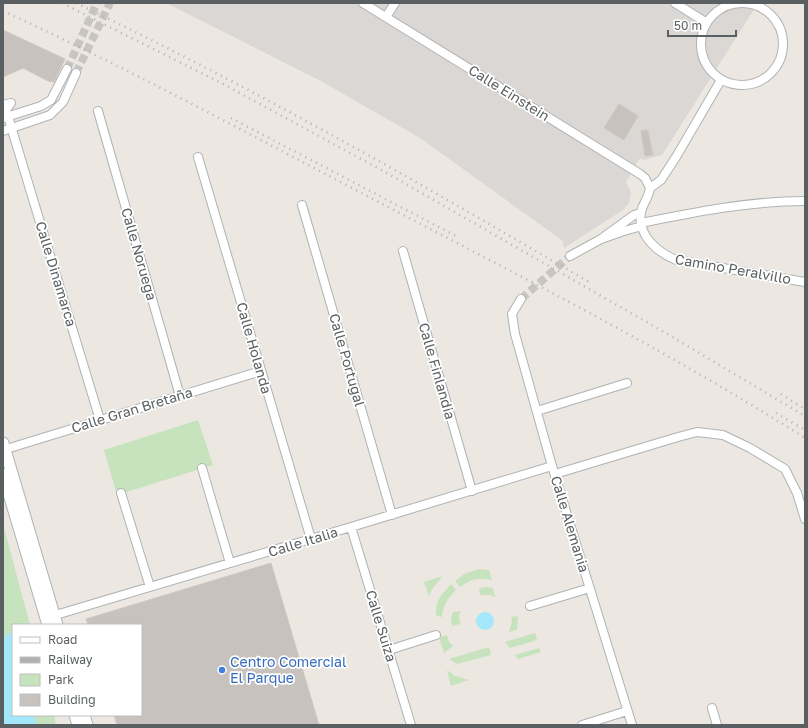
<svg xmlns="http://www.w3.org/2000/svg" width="808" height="728" font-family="'Golos Text',sans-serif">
<rect width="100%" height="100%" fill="#ece7e1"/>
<path fill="#dad7d4" d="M166,3H758L662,155L644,160L640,158L626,182L631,193L629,203L623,210L564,248L563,241L420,138L321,81Z"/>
<path fill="#c6e3be" d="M198,420L213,465L117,495L104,450Z
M3,524L30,625H13V715H54L56,725H3Z
M479,569L489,570L492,580C478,577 471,579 460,587L455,581L464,574Z
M443,576L432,589L429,597L424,582Z
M451,584L456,590C448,598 442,607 442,617L436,615C435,601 442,594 451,584Z
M487,587L493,588L495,597L490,595H480L479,588Z
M461,611L459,615L460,624L452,626L451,618L453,612Z
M518,616L517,630L509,632L512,622L511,617Z
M535,633L537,640L510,648L505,642Z
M447,635L449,642L453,646L444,653L439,637Z
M489,647L491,655L457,664L449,659Z
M539,648L541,652L518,659L515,655Z
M447,670L455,676L469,680L451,686Z"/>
<path fill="#a3e7fa" d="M476 621a9 9 0 1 1 18 0a9 9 0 1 1-18 0Z
M10,631L13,641V715H34L36,725H3V641Z"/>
<path fill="#c7c2be" stroke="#d0c8c0" d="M3,30L65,59L54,82L48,81L23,68L3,77Z
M619,104L638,116L624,140L604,128Z
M648,130L653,155L645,156L641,131Z
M271,563L319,725H117L114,715H141V625H88L86,619Z"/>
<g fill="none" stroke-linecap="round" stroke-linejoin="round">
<path stroke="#c8c5c1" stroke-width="8" stroke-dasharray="8 4" stroke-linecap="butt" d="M67,69L97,3
M76,73L110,3
M521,299L570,256"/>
<g stroke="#afb3b6" stroke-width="10">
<path id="minor" d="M363,3L640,174L645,178L650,188
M675,3L707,23
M701 44a41 41 0 1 1 82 0a41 41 0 1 1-82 0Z
M386,17L395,3
M3,105L11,103L6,110L100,420
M98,111L180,396
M3,118L41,106L51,100L67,69
M3,131L50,115L63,102L76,73
M198,157L311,539
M650,188C649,197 643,203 641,212C637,235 657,252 676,260L805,282
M650,188L661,180L676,157L721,80
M302,205L392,515
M641,213L634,215L601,239L624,231L642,226
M641,223C695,212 750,201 805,201
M403,251L472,491
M570,256L601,239
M521,299L512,314L515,334L552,466L632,725
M537,411L627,383
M3,450L261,371
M202,468L230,563
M555,474L678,437L697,432L723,435L750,448L785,469L797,493L805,519
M121,493L150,587
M351,527L411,725
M530,606L590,588
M49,617L351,527L552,466
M389,650L436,635
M712,708L717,725
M582,725L627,711"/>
</g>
<g stroke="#aeb3b6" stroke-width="13">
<path id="secondary" d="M3,443L57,625
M3,474L48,625
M75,715L78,725
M84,715L87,725"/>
</g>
<use href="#minor" stroke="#fff" stroke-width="8"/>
<use href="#secondary" stroke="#fff" stroke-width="11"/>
<path stroke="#b0b1b1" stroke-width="2.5" stroke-dasharray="1 5" stroke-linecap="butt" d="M62,3L225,85L385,172L664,332L805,416
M76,3C157,42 237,83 315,126C408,176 499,230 591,283
M3,11C134,71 262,141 390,208C530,281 671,353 805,438
M231,118L458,237
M781,394L805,409
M776,413L805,430"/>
</g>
<circle fill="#3f7fe0" stroke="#fff" stroke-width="1.5" cx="222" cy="670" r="4"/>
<g text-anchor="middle" stroke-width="3.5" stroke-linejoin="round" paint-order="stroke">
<g font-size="14" fill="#5a5f61" stroke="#fff">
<text transform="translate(509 93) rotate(32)" y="5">Calle Einstein</text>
<text transform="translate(139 254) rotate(74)" y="5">Calle Noruega</text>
<text transform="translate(733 269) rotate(10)" y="5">Camino Peralvillo</text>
<text transform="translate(56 274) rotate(73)" y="5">Calle Dinamarca</text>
<text transform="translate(254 348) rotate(74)" y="5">Calle Holanda</text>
<text transform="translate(347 360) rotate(74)" y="5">Calle Portugal</text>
<text transform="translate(437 371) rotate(74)" y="5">Calle Finlandia</text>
<text transform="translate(132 410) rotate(-17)" y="5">Calle Gran Bretaña</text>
<text transform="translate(570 524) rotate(73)" y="5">Calle Alemania</text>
<text transform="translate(303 542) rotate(-17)" y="5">Calle Italia</text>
<text transform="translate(381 626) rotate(73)" y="5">Calle Suiza</text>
</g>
<g font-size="14" fill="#366cbe" stroke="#fff" text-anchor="start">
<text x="230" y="667">Centro Comercial<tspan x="230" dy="16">El Parque</tspan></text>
</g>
</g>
<rect width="808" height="728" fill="none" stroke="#5a5f61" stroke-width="8"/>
<rect x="12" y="624" width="130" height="92" fill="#ffffff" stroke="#bdbfc0"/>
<rect x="20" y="637" width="20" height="6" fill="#ffffff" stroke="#bdbfc0"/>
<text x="48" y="644" font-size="12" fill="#5a5f61">Road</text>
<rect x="20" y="657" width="20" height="6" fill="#b0b1b1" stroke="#bdbfc0"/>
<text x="48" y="664" font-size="12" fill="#5a5f61">Railway</text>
<rect x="20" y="674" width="20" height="12" fill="#c6e3be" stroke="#bdbfc0"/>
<text x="48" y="684" font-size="12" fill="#5a5f61">Park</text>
<rect x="20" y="694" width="20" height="12" fill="#c7c2be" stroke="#bdbfc0"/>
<text x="48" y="704" font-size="12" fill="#5a5f61">Building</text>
<path d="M668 30v6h68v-6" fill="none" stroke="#5a5f61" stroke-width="2"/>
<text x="674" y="30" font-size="12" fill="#5a5f61" stroke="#ffffff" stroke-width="3" paint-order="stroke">50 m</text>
</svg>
